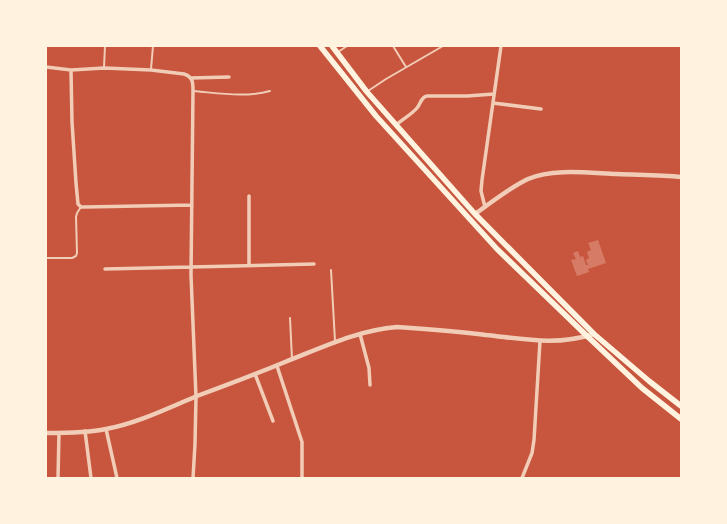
<svg xmlns="http://www.w3.org/2000/svg" width="727" height="524" font-family="'Space Grotesk',sans-serif">
<rect width="100%" height="100%" fill="#c8553d"/>
<path fill="#d67c66" d="M598,240L606,263L588,269L589,272L577,276L571,260L576,259L573,253L578,251L580,257L583,256L586,265H588L586,260L589,258L587,252L591,250L588,243Z"/>
<g fill="none" stroke-linecap="round" stroke-linejoin="round">
<path stroke="#f1ccb7" stroke-width="2" d="M393,46L406,67
M338,52L347,46
M104,67L105,46
M151,69L153,46
M193,91C218,93 245,98 270,91
M368,91L386,79L443,46
M46,258H72L76,256L77,253L76,217L77,213L81,207
M331,270L335,341
M290,318L292,359"/>
<path stroke="#f1ccb7" stroke-width="3.5" d="M46,67L71,70L104,68L151,70L184,74C193,77 193,82 193,91L191,275L196,397L195,444L193,478
M71,70L72,122L76,183L78,204L81,207H85L192,205
M191,78L229,77
M493,103L541,109
M396,125C403,119 412,114 417,108C421,103 421,97 427,96H467L494,94
M249,196V265
M485,207L481,191L482,180L501,46
M105,269L314,264
M360,334L369,368L370,385
M277,366L302,442V478
M255,374L273,421
M106,429L117,478
M85,431L91,478
M58,478L59,433
M522,478L532,453L534,440L540,341"/>
<path stroke="#f1ccb7" stroke-width="4.5" d="M475,214C492,202 509,188 528,179C553,168 590,173 617,174C638,175 660,175 681,177
M46,433C66,433 87,433 106,429C138,423 168,408 197,396C227,385 256,374 285,362C321,348 358,330 397,327C427,329 456,331 486,335C524,339 556,346 594,334"/>
<path stroke="#fff3e0" stroke-width="5.5" d="M320,46L376,116L497,249L587,336L642,388L681,419
M332,46L367,92L475,214L594,334L649,381L681,406"/>
</g>
<rect width="727" height="524" fill="none" stroke="#fff3e0" stroke-width="94"/>
</svg>
